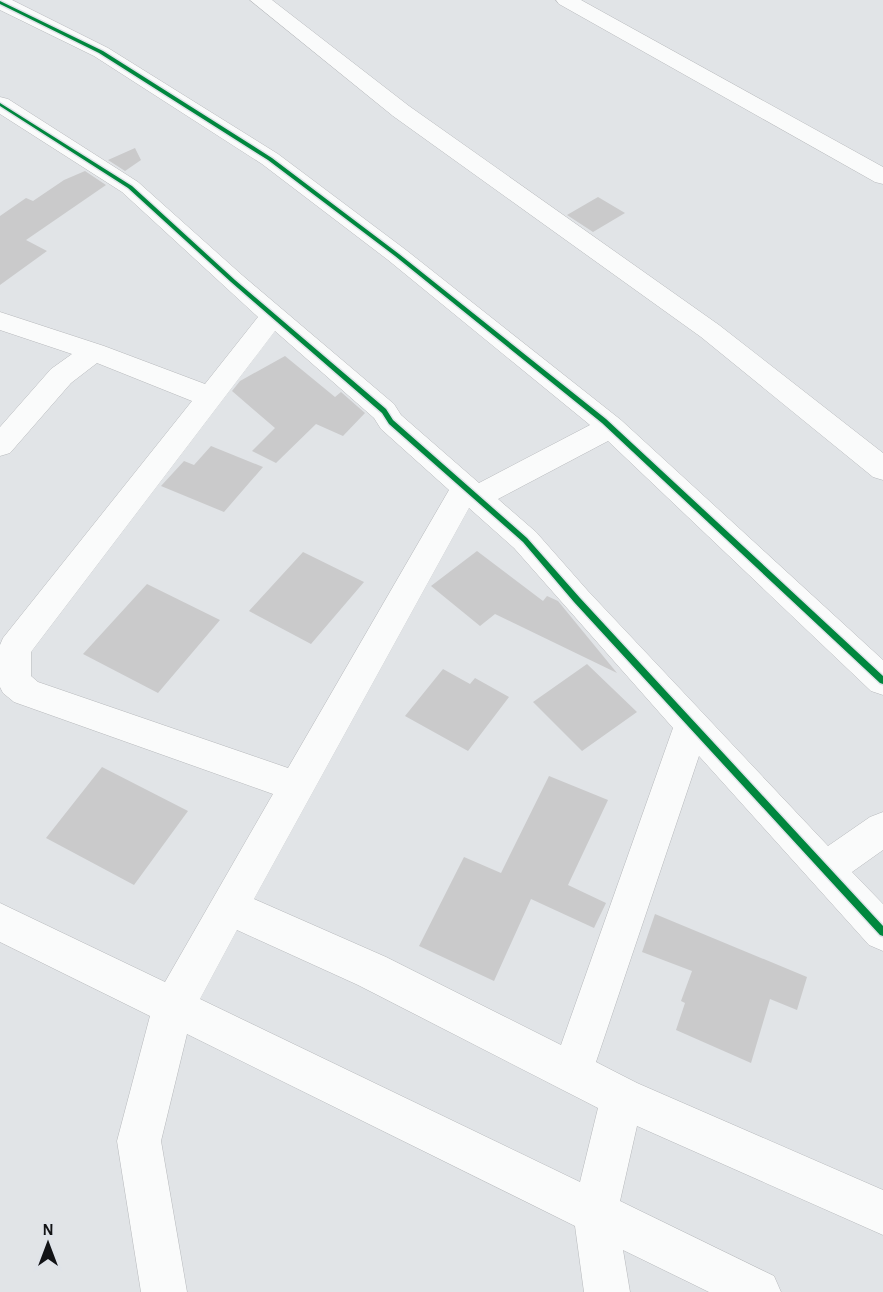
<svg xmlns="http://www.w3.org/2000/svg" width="883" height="1292" font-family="'Alegreya Sans',sans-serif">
<rect width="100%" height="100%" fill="#e1e4e7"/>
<path fill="#cacacb" d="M135,148L141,160L125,171L108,160Z
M85,171L106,185L26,240L47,251L0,285V216L26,198L33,201L64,180Z
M598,197L625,213L593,232L567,215Z
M285,356L335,397L341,392L365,413L343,436L316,424L276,463L252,451L275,428L232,391L240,381Z
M211,446L263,467L224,512L161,486L184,461L194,465Z
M477,551L543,601L547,596L558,601L617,673L495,614L480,626L431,586Z
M303,552L364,582L311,644L249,611Z
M147,584L220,620L158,693L83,654Z
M587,664L637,712L582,751L533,702Z
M443,669L470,684L475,678L509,697L468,751L405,716Z
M102,767L188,811L134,885L46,838Z
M549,776L608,800L568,885L606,903L594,928L531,899L494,981L419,946L464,857L501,873Z
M655,914L807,977L797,1010L770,999L751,1063L676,1030L685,1003L681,1001L692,971L642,952Z"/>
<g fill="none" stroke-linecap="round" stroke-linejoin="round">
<g stroke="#b7b9bc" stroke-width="1">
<path id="minor" d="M0,0H12L108,48L278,154L406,250L621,420L883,660V695L871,691L608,441L498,499L536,532L588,591L828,846L870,817L883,812V850L852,872L883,904V951L869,945L699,756L596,1062L637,1083L883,1190V1235L637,1126L620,1201L774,1276L781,1292H709L623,1250L630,1292H584L575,1226L187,1034L161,1141L187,1292H141L117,1141L150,1016L0,942V903L165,982L273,794L14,702L3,693L0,687V645L3,638L192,401L97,363L71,383L10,453L0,456V427L51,369L72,354L0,330V312L104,346L205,384L258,317L122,192L0,114V97L8,99L138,182L242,275L394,404L401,415L479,483L590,425L388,260L262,164L94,56L0,10ZM275,331L374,418L381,429L449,490L288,768L38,682L31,676V652ZM469,508L514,548L673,728L561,1045L386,957L254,899ZM237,930L358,985L598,1108L580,1182L200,999Z
M250,0H272L409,106L719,325L883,453V480L873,477L701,337L393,116Z
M556,0H581L883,167V184L875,182L559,4Z"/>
</g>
<use href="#minor" fill="#fafbfb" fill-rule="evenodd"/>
<g stroke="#dfe3e9" stroke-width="3">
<path id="cycleway" d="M0,1L103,51L272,158L399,254L606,419L883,676V684L880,683L602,423L395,256L268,160L99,53L0,4Z
M0,103L132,186L235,280L386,409L393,420L527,538L580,598L883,926V936L880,935L574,602L523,542L389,424L382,413L231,282L128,188L0,106Z"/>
</g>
<use href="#cycleway" fill="#00873e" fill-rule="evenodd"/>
</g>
<g transform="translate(48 1244)" stroke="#dfe3e9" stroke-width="4.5" paint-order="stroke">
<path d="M0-4.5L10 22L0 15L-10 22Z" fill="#121315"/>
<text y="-9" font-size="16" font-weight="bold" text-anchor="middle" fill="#121315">N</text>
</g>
</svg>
